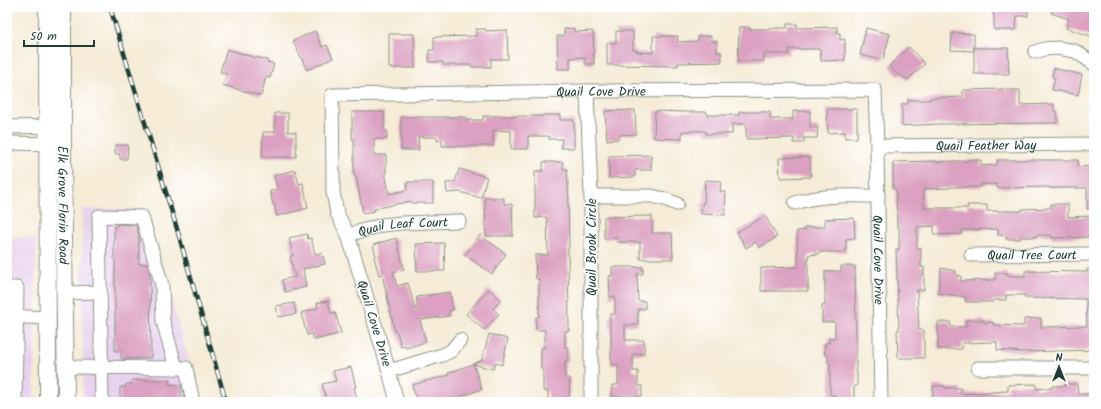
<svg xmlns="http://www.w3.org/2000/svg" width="1101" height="409" font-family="Kalam,sans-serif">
<rect width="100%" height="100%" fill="#fff"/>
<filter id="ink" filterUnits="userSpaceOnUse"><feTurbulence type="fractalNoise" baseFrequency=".025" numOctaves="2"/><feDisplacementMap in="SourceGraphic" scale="8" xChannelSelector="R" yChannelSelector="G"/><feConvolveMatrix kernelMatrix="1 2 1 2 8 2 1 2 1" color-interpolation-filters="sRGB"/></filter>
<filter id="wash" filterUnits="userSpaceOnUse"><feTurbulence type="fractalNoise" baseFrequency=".012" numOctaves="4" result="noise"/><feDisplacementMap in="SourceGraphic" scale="16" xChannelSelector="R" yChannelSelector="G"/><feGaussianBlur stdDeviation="0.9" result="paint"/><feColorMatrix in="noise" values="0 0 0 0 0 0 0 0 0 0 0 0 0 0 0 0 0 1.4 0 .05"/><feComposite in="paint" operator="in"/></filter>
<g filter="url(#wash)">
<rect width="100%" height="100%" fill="#f5ebd6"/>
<path fill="#e8d2ee" d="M82,209H145L201,402H83Z
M36,238L34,402H7V239Z"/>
<g id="blocks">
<path fill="#dca1c2" d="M993,7H1028V16H1017L1016,30H994V15H993Z
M1053,7H1087L1086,8L1094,11V37L1066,28L1069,19L1051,13Z
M787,24H797V28L837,27V33H840V40L845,39V60L821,61L820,49H789V54H764V61H738L739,27H749V29H774V28H787Z
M574,28V32L593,31L594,64H585V57L570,58V69H558L557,36H564V29Z
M866,28L890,34L883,60L860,55Z
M476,29H486V31L507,30L508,59H491V67H472V65H443V62H429V50H434V37L476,36Z
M315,31L322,47L327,45L333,58L307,70L293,41Z
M616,31H633V50H637V52L653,53V36H678L677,42L698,41V36H711V41H717V52H721L722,62L678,63V66L607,65V43H616Z
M952,33L974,34V51L951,50Z
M389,34H414L415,68H389Z
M909,47L925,64L907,80L901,74L899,76L889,66Z
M974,48H1008L1009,74H974Z
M227,49L256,58V57L267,60V62L274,64L270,78L266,77L261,96L223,85L227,74L220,72Z
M1054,68L1082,75L1078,95L1052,90L1055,78L1052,77Z
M1005,89V90H1020V105L1054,104V111H1057V123L939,124L902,126V104H908V100H930V98L963,97V90Z
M827,109H857V138H845V132L828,133Z
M635,110L636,134L619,135V139L607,140L605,111Z
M655,111L683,112H707V115H739V112H770V119H793V111H810V127H818L817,138H804V143H793L794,138L746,139V124H732V134H706V131H682V139L654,138Z
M352,112H384V130H387V139H374V155H386V172H385L389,194L407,190V182H433V203H411V201L374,209L375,211L363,213L356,176H354V139H352Z
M275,113H288V132H296V157H262L263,132H275Z
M543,115H560V120H574V148H561L562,139H549V136H528V149H511V131L493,130V146H442V140L437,141V137H418L419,150H401V117H466V120H483V116H543Z
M115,145H128L127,159H120V154H115Z
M651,155V170H635V177L609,178V156Z
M810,157L811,177L780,178L779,158Z
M968,160H981V166L997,165V160H1078V167L1094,166V209H1087V188H1049V187L997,188V184H981V187H950V188L923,189L924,208H968L967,205H987V211H1022V209L1051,208V204H1068V217L1094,216V237L1052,238L1051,235H1036V237H1020V239H1006V236L998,235V229L962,230V234L934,235V226L917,227V248H921V267H924V290H917L919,330H924V358H898L897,330H899L896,250H899V227H897L896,189H893V162L936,161V162L953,161H968Z
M543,162H563V169H567L569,201H568L569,248H568L569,331H565V347H568V361H565V378H570L569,401L548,400V391H543V369H541V348H545V330H536V317H539V279H536L535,255H548L547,217L535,218V171H543Z
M459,169L487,177L481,198L460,192L447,193L446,183L455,182Z
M295,170L299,184L303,183L308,208L277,216L274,204L273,205L270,191L278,189L274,175Z
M705,180L721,181L720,192H726L725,215L701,214L702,203H704Z
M485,198H504V204H512L513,236H486Z
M652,216V233H672L673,259H640V242H617V238L604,239V217Z
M765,216L777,237L759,248L756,242L746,248L737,232Z
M854,218L855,238L846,239V252H819V254L808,255V291H761V268L798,267L797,231L805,230V227H825V219Z
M117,224L136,225L139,235V264H148L150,274L151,358L121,359V351H115V260L114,259V226H117Z
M307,234L308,239L311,238L315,254L322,253L325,264L303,269L306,287L285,292L282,280L295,277L290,256H293L289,238Z
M480,235L506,254L492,274L465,255Z
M396,238L404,269L393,272L397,286L408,283L415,309H417V297L450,292L453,310L449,311V316L420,320L426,342L406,348V346L401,347L397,332H395L382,274L379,275L374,257L376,256L373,245Z
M444,243L445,271H417L416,244Z
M841,266H855L856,338V372H857V386H854V402H835V395H830V363H828V355H825V343H829V338H835V322H822V305H825V271H841Z
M612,267H643V274H637L638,301H645V309H638V325H625V340H644V354H633V371H638V386H642V396L612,397V385H618V365H611V328H610V314H615V296L610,297L609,276H612Z
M941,268L956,271V275L961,276L960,281L995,280V273H1008V276H1025V271L1087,272V269H1094V350L1025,352L997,350V342L962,343V349H938V322H950L951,327H966V320H984V323L993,322V325L1024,326V319L1041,318V327L1087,326L1086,299L1025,298V295H1006V300H993V302H966L965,297L938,293Z
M489,289L501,300L493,309L499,314L484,330L466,314Z
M328,301L331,313L335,312L341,333L314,340L312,334L307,335L301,313L318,308L317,303Z
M294,303L296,314L278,317L276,306Z
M489,334L508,339L502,365L495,363L493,369L473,364L482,360Z
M473,364L482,389L456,398L442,402H417L412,385L449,375L448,373Z
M351,367L356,387H354L357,399L342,402H327L322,384L336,381L333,371Z
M132,380H169V384L181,385V402H120V387H126V384H132Z
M1036,384V389L1052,388V386H1065V384H1077L1078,394H1094V402H933V386H945V388H961V394L1008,391V385Z"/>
</g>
</g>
<g filter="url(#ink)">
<use href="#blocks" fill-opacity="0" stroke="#8a9485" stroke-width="1"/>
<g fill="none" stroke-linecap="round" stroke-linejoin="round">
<g stroke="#8a9485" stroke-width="15">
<g id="minor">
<path d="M1035,52L1044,49L1057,48L1075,51L1094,64"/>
<path d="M587,91L591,196V402"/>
<path d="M7,127L57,126"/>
<path d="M7,143L57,144"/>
<path id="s1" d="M877,146L1094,144"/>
<path d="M591,196H651L665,199L677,204"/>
<path d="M795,203C822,194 850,196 878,196"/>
<path id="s2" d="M348,235L382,225L402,223L459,221"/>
<path id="s3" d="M971,255L1094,254"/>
<path d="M7,288H17L15,402"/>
<path d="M65,293L100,292"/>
<path d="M7,316L48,318"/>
<path d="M65,367L186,368L193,402"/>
<path d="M978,368H1094"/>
<path d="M389,371L442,355L451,351L460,340"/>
<path d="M102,402L99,216L142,217L162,285L163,321L176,368"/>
<path id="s4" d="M397,402L389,371L348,235L337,213L333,192V176L332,95L587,91L875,90L877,146L881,402"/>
</g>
</g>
<g stroke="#8a9485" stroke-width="18">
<g id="major">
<path d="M47,7L48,402"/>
<path id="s5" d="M63,7V158L66,402"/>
</g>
</g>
<use href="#minor" stroke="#fff" stroke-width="13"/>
<use href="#major" stroke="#fff" stroke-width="16"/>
<g stroke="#1f3d34" stroke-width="4.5">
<path id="rail" d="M110,7L177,229L226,402"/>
</g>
<use href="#rail" stroke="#fff" stroke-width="3" stroke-dasharray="9" stroke-linecap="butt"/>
</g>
</g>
<g text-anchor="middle" stroke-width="3.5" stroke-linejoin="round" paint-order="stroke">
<g font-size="13" fill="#1f3d34" stroke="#fff">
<text dy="5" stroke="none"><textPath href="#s4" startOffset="586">Quail Cove Drive</textPath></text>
<text dy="5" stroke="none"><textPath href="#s1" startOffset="109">Quail Feather Way</textPath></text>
<text dy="5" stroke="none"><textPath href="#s5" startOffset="198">Elk Grove Florin Road</textPath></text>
<text dy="5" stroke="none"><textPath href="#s2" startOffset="56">Quail Leaf Court</textPath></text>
<text transform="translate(591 247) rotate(-90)" y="5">Quail Brook Circle</text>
<text dy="5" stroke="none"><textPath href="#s3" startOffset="61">Quail Tree Court</textPath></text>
<text dy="5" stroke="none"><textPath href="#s4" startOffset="1030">Quail Cove Drive</textPath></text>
<text transform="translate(375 323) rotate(73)" y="5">Quail Cove Drive</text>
</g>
</g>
<rect width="1101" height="409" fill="none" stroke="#fff" stroke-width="24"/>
<g transform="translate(1059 367)" stroke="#ffffff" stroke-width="3" paint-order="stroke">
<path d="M0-3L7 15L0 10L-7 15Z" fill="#1f3d34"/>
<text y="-6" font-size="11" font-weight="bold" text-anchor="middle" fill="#1f3d34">N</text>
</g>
<path d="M24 40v6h70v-6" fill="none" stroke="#1f3d34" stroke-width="2"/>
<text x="30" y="40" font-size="12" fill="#1f3d34" stroke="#ffffff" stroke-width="3" paint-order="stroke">50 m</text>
</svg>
